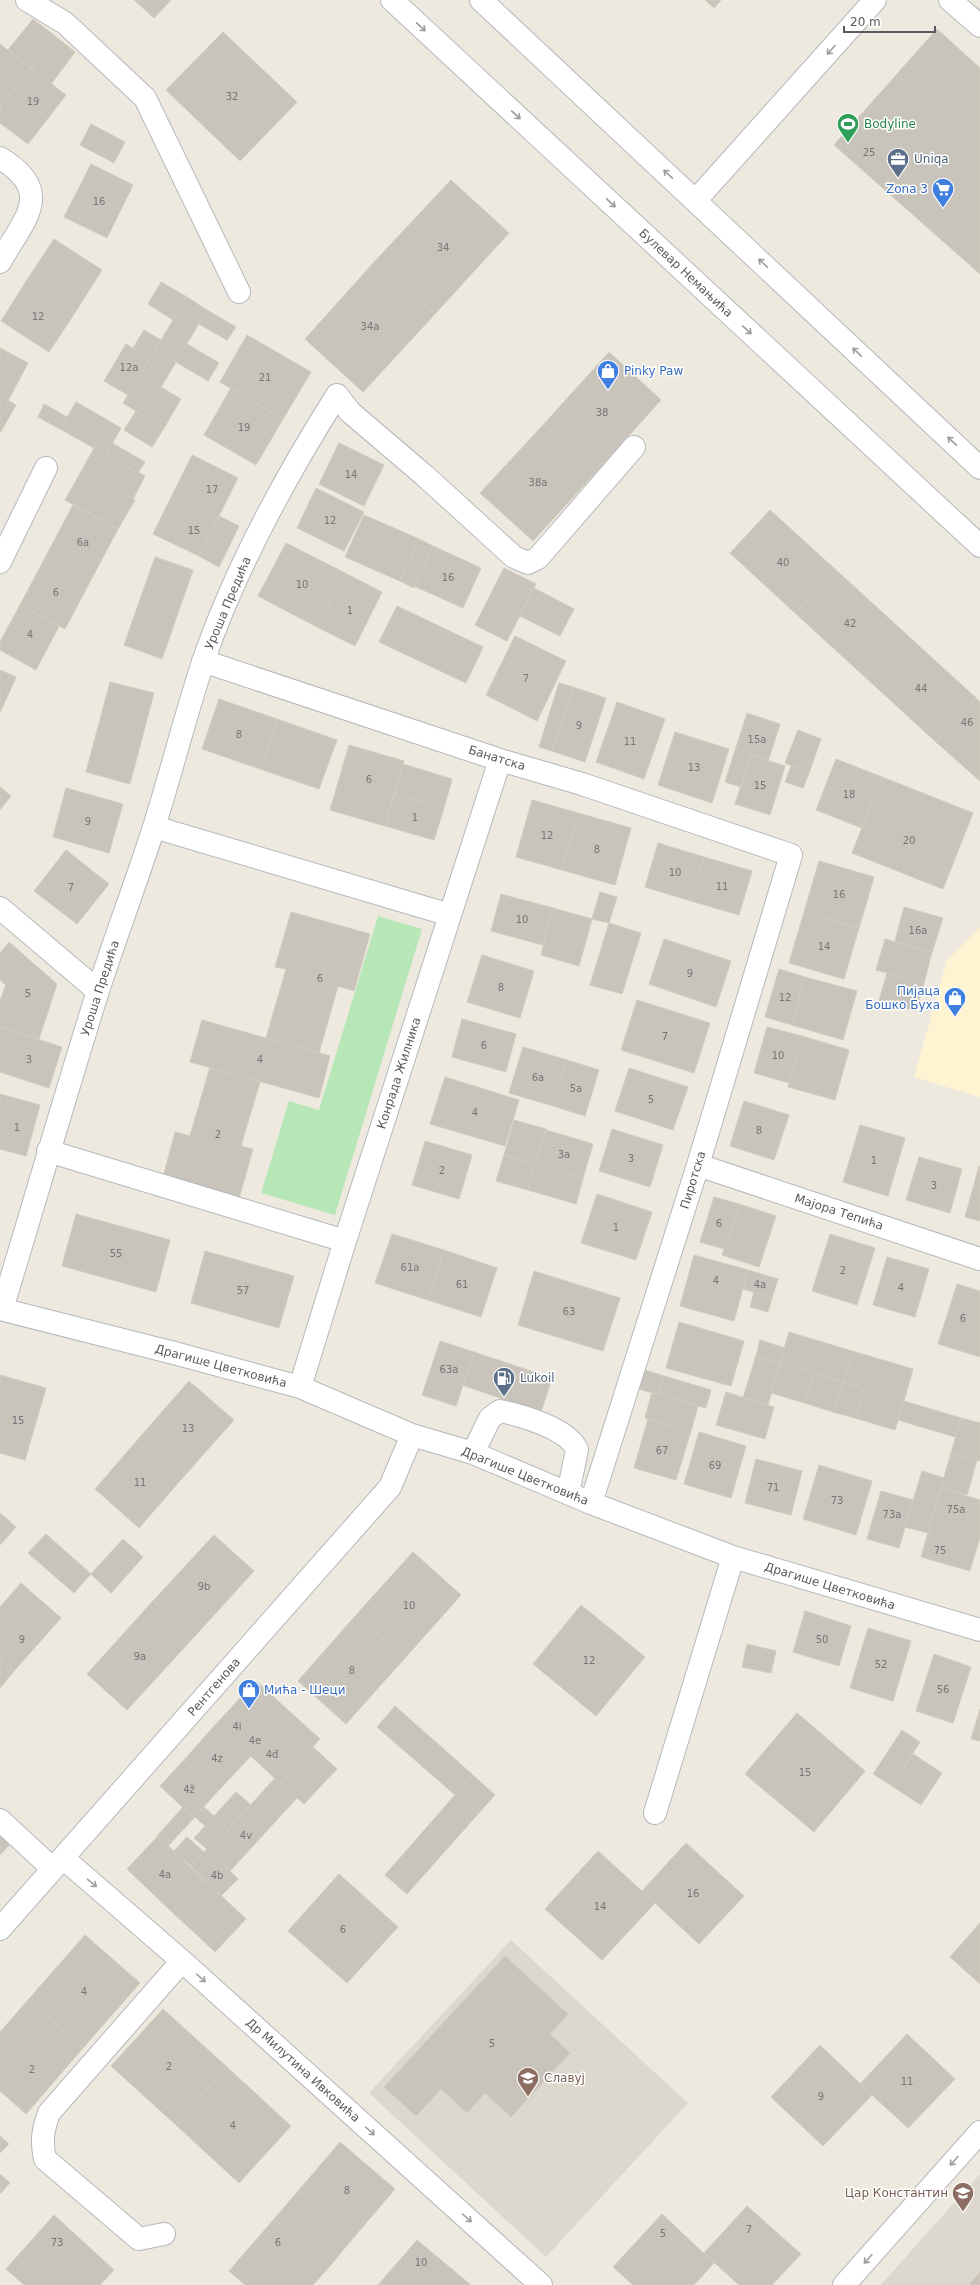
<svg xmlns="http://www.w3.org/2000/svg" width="980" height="2285" font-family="'DejaVu Sans',sans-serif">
<rect width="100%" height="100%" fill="#ede9de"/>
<path fill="#fff4d1" d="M980,927V1097L914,1077L947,960Z"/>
<path fill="#dcd8cd" d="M511,1940L688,2103L546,2257L369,2093Z
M980,2174V2285H881L910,2252Z"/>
<path fill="#b8e7b7" d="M378,916L422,929L335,1215L261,1193L289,1101L319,1110Z"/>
<path fill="#c8c4bb" stroke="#d2cbbc" d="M134,0H171L154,18Z
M705,0H721L714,8Z
M33,19L55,36L31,68L8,50Z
M937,29L980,68V274L834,145Z
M223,32L297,102L240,161L166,90Z
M55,36L75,52L51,84L31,68Z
M0,44L31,68L0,107Z
M31,68L66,95L28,144L0,123V107Z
M91,124L125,142L114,163L80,145Z
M91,164L133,185L107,238L64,217Z
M451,180L509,233L435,314L376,260Z
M54,239L102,270L76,311L27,280Z
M376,260L435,314L363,392L305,339Z
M27,280L76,311L49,352L1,321Z
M161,282L187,297L173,320L148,304Z
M187,297L207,310L176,362L155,350Z
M207,310L236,327L227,340L199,324Z
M144,330L161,340L150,358L133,348Z
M247,335L311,372L283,419L220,382Z
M126,344L150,358L128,395L104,381Z
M187,344L219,363L208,381L176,362Z
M0,348L28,363L8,401L0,396Z
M155,350L176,362L161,387L140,375Z
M609,352L661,400L596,472L544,424Z
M140,375L181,399L164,428L123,403Z
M231,388L283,419L256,465L204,435Z
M0,396L16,405L0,433Z
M76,402L109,421L94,448L60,429Z
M44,404L67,417L60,429L38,417Z
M136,411L164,428L152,447L124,430Z
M109,421L121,428L106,454L94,448Z
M544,424L596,472L533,541L480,493Z
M112,443L145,462L138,473L106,454Z
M339,443L384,465L364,506L319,484Z
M94,448L145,476L133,499L82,470Z
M192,455L238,478L199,556L153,534Z
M82,470L135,500L118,529L65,500Z
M316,488L364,512L344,551L297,528Z
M73,505L118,529L92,578L47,554Z
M770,510L836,570L795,613L730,553Z
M364,515L419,539L400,581L345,557Z
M219,516L239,526L219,567L199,556Z
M419,539L433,546L414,588L400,581Z
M286,543L345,573L317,627L258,596Z
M433,546L481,568L463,608L414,586Z
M47,554L92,578L65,629L20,605Z
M155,557L193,570L162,659L124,645Z
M504,568L536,584L507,641L475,625Z
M836,570L905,633L865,677L795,613Z
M345,573L382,592L355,646L317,627Z
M534,588L574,609L560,636L520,616Z
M20,605L59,626L36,670L0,650V642Z
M397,606L483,647L466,683L379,642Z
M905,633L976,698L936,742L865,677Z
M515,636L566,661L537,721L486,695Z
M0,670L16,677L0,713Z
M110,682L154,693L130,784L86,772Z
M559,683L573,687L552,751L539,747Z
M573,687L606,698L585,762L552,751Z
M976,698L980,702V781L936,742Z
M219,699L277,719L260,769L202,749Z
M617,702L665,719L644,779L596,762Z
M747,713L780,724L768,761L751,755L741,787L725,782Z
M277,719L337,740L319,789L260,769Z
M798,730L821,739L809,773L785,763Z
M675,732L729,749L712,803L658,785Z
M349,745L404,761L385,826L330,810Z
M751,755L785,766L770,815L735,804Z
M836,759L882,777L862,828L816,810Z
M403,764L452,779L444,808L395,794Z
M791,766L809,773L803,788L785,782Z
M882,777L973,813L943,889L852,853Z
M0,787L11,796L0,810Z
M66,788L123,804L109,853L53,837Z
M395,794L444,808L434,840L385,826Z
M532,800L578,813L562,870L516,857Z
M578,813L631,828L615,885L562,870Z
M658,843L704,857L691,901L645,887Z
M66,850L109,884L77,924L34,891Z
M704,857L752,871L739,915L691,901Z
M819,861L874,877L859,928L804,912Z
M600,892L617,897L609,923L592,919Z
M501,894L553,908L543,945L491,931Z
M904,907L943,918L932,952L895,941Z
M553,908L592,919L579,966L541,955Z
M291,912L370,934L354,991L338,986L319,1053L266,1038L286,969L275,967Z
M804,912L859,928L844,979L789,963Z
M609,923L641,933L622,994L590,985Z
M664,939L731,961L716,1007L649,984Z
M885,939L932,952L924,983L876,970Z
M9,942L57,984L39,1039L0,1027V1001L6,985L0,980V953Z
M482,955L534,971L520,1018L467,1002Z
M779,969L805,977L792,1025L765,1017Z
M887,973L924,983L916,1011L879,1001Z
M805,977L857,991L843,1040L792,1025Z
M637,1000L710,1023L694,1073L621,1050Z
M462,1019L516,1034L506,1072L452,1057Z
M202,1020L330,1056L319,1098L190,1062Z
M0,1027L62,1047L49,1088L0,1072Z
M767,1027L802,1036L789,1083L754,1073Z
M802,1036L849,1050L835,1100L788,1087Z
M523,1047L567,1060L553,1106L509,1093Z
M567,1060L599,1070L585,1116L553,1106Z
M210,1067L260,1082L241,1146L253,1149L238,1202L162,1181L175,1132L190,1136Z
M629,1068L688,1087L673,1130L615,1111Z
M445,1077L519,1100L505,1146L430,1124Z
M0,1094L40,1105L26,1156L0,1149Z
M744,1101L789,1115L774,1160L730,1146Z
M514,1120L546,1129L535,1164L504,1155Z
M860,1125L905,1138L888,1196L843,1182Z
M612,1129L663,1145L650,1187L599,1171Z
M546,1130L593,1144L583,1178L535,1164Z
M425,1141L472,1155L459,1199L412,1185Z
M504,1155L535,1164L528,1190L496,1181Z
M919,1157L962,1169L950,1213L906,1200Z
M535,1164L583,1178L576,1204L528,1190Z
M979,1166H980V1221L965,1217Z
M597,1194L652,1212L636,1260L581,1243Z
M714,1197L739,1204L724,1249L700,1242Z
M739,1204L776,1216L759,1267L722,1255Z
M76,1214L170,1240L156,1292L62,1266Z
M392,1234L444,1250L428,1300L375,1283Z
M830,1234L875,1248L857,1305L812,1291Z
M444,1250L497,1268L481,1317L428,1300Z
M205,1251L294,1276L279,1328L191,1303Z
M694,1255L748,1270L734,1321L680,1306Z
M887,1257L929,1269L915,1317L873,1305Z
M748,1270L778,1279L772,1298L743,1289Z
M534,1271L620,1298L603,1351L518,1325Z
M957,1284L980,1291V1357L938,1344Z
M754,1292L772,1298L768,1312L750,1307Z
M679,1322L744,1341L731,1386L666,1368Z
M789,1332L852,1351L843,1382L780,1363Z
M760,1340L785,1348L780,1363L756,1356Z
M440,1341L474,1352L456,1406L422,1395Z
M852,1351L913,1369L904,1401L843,1382Z
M474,1352L552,1378L541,1412L462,1385Z
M756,1356L780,1363L768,1405L743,1398Z
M780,1363L814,1373L805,1403L771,1393Z
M645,1370L664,1376L659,1395L639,1389Z
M814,1373L843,1382L833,1412L805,1403Z
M0,1375L46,1388L25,1460L0,1453Z
M664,1376L711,1390L706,1408L659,1395Z
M189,1381L234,1420L186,1474L141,1436Z
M843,1382L864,1388L855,1418L833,1412Z
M864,1388L904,1401L895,1430L855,1418Z
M652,1392L698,1406L691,1431L645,1418Z
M726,1392L774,1407L765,1439L716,1425Z
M904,1401L961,1418L955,1437L898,1420Z
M961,1418L980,1423V1461L951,1453Z
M648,1419L691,1431L676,1480L634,1468Z
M699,1432L746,1446L731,1498L684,1484Z
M141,1436L186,1474L139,1528L95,1489Z
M951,1453L977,1460L967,1495L941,1488Z
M756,1459L802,1471L791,1515L745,1503Z
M819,1465L872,1481L856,1535L803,1519Z
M922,1471L944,1478L928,1533L905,1527Z
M941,1488L980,1500V1537L970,1571L921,1557Z
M881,1491L913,1500L899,1548L867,1539Z
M0,1513L16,1527L0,1545Z
M46,1534L91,1574L74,1593L28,1553Z
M214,1535L254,1571L194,1637L153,1601Z
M123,1539L143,1557L111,1593L91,1574Z
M413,1552L461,1595L405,1658L356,1615Z
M21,1583L61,1618L14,1671L0,1659V1607Z
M153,1601L194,1637L127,1710L87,1674Z
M581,1605L645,1657L596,1716L533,1664Z
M805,1611L851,1626L839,1666L793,1652Z
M356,1615L405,1658L346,1724L298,1681Z
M868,1628L911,1641L893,1701L850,1688Z
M747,1644L776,1651L771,1673L742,1667Z
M934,1654L971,1667L953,1723L916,1711Z
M0,1659L14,1671L0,1688Z
M256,1681L320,1739L280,1783L216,1724Z
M395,1706L473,1775L455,1795L377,1727Z
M980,1709V1741L971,1739Z
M797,1713L865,1771L814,1832L745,1774Z
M216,1724L251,1756L218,1791L184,1760Z
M902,1730L920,1742L892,1786L873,1774Z
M313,1747L337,1769L304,1804L280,1783Z
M913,1754L942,1773L921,1805L892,1786Z
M184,1760L218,1791L194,1818L160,1786Z
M473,1775L495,1795L478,1814L455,1795Z
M275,1778L297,1798L230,1871L209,1851Z
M236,1792L251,1805L240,1817L225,1804Z
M455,1795L478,1814L407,1894L385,1875Z
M225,1804L240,1817L229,1830L214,1816Z
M183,1807L194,1818L168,1846L157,1836Z
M204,1807L229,1830L220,1839L195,1817Z
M205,1826L220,1839L209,1851L194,1838Z
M0,1834L11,1843L0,1855Z
M158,1836L203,1879L172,1912L127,1869Z
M187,1837L204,1852L191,1866L174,1851Z
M686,1843L744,1896L699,1944L642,1891Z
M207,1849L238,1879L221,1896L191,1866Z
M598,1851L655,1903L602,1960L545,1909Z
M339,1874L398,1927L347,1983L288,1931Z
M203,1879L228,1902L197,1935L172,1912Z
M228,1902L246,1919L215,1952L197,1935Z
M980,1923V1984L950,1957Z
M85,1935L140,1983L83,2048L28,2000Z
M505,1956L568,2014L550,2034L570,2053L511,2117L485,2093L467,2113L441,2089L416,2116L384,2087Z
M28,2000L83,2048L26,2114L0,2091V2032Z
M163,2009L227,2067L175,2124L111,2066Z
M907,2034L955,2079L908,2128L860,2084Z
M820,2045L872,2095L823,2146L771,2097Z
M227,2067L291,2126L239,2183L175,2124Z
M0,2136L9,2144L0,2153Z
M340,2142L395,2189L354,2237L299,2190Z
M0,2174L10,2183L0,2194Z
M299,2190L354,2237L330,2266L274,2219Z
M747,2206L801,2254L772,2285H739L704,2253Z
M662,2214L714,2263L694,2285H633L613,2267Z
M54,2215L114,2270L100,2285H24L6,2269Z
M274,2219L330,2266L313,2285H245L229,2271Z
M417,2240L471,2285H378Z
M980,2272V2285H969Z"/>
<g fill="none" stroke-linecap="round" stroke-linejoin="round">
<g stroke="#b5b8bd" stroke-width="24">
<path id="minor" d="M27,0L65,23L145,98L239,292
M392,0L980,546
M481,0L980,468
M950,0L980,26
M0,158C56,192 24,219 0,262
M696,200L875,0
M0,562L46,468
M203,661L500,760L582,784L791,855L698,1165L591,1503
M154,827L450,915
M0,908L98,991
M48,1151L345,1241
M698,1165L980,1259
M0,1309L174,1353L300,1387L412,1435L473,1453L591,1503L733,1557L980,1630
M2,1309C34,1204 64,1099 97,994C115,938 136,883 154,827C171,773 185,717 203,662C235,568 284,479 337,395L350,412L425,476L514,557L528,563L538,558L634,447
M300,1387L345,1241L500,760
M473,1453L490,1418L500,1411C521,1415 569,1429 577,1450L568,1493
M655,1813L733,1557
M0,1820L53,1869
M63,1858L182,1961L541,2285
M0,1929L390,1487L412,1435
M164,2234L139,2239L45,2159C41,2141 43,2129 49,2113L182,1961
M844,2285L980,2132"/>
</g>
<use href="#minor" stroke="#fff" stroke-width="22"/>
</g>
<defs><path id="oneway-shaft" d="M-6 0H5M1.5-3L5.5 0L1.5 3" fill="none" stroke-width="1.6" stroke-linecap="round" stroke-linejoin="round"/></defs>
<g stroke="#9b9da0">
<use href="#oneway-shaft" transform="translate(421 27) rotate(43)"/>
<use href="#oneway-shaft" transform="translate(831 50) rotate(132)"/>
<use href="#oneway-shaft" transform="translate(516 115) rotate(43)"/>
<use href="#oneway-shaft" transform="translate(668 174) rotate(-137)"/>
<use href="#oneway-shaft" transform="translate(611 203) rotate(43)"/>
<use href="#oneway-shaft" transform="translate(763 263) rotate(-137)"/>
<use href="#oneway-shaft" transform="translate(747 330) rotate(43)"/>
<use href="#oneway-shaft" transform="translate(857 352) rotate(-137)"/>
<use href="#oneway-shaft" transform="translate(952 441) rotate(-137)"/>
<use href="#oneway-shaft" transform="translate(92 1883) rotate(39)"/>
<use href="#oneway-shaft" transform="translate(201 1978) rotate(42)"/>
<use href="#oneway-shaft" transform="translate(370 2131) rotate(42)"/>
<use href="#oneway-shaft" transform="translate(954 2161) rotate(132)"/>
<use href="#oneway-shaft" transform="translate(467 2218) rotate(42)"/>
<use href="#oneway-shaft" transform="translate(868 2259) rotate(132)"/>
</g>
<defs>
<g id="stadium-pin" transform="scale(1.15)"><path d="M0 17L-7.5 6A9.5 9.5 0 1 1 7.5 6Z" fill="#2e9e5b" stroke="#fff"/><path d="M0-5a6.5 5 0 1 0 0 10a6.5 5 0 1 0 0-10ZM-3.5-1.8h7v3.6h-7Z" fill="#fff"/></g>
<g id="office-pin" transform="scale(1.15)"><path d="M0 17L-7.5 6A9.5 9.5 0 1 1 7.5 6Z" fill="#5c6f8a" stroke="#fff"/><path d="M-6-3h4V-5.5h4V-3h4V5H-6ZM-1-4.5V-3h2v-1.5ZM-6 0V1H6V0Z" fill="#fff"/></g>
<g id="supermarket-pin" transform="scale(1.15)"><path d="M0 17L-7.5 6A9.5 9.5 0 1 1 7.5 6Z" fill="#3f7fe0" stroke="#fff"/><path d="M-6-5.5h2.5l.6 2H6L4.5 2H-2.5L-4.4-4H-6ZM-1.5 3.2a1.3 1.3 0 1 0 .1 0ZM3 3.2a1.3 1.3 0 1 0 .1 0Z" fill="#fff"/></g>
<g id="shop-pin" transform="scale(1.15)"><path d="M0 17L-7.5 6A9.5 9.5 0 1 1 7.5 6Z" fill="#3f7fe0" stroke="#fff"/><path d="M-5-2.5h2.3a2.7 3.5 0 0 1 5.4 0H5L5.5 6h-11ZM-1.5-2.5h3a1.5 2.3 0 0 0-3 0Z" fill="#fff"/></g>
<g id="fuel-pin" transform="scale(1.15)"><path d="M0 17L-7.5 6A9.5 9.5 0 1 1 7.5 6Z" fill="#5c6f8a" stroke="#fff"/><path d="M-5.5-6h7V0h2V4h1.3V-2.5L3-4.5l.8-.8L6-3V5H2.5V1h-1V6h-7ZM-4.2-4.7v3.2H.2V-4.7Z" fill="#fff"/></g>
<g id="school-pin" transform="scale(1.15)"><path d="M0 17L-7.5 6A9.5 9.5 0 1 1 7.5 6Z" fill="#8d6e63" stroke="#fff"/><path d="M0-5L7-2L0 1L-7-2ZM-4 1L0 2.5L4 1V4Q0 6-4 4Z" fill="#fff"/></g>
</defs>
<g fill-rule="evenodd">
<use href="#stadium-pin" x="848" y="124"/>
<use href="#office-pin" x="898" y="159"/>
<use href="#supermarket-pin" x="943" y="189"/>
<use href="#shop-pin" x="608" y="371"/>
<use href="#shop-pin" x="955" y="998"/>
<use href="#fuel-pin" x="504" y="1378"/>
<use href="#shop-pin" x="249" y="1690"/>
<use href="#school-pin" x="528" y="2078"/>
<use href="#school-pin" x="963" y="2193"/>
</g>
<g text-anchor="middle" stroke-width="3" stroke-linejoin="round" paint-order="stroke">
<g font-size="10" fill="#747678">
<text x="232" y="100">32</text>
<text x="33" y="105">19</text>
<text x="869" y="156">25</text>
<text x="99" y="205">16</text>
<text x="443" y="251">34</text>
<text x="38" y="320">12</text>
<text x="370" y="330">34a</text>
<text x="129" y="371">12a</text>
<text x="265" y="381">21</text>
<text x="602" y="416">38</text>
<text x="244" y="431">19</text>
<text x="351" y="478">14</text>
<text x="538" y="486">38a</text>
<text x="212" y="493">17</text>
<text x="330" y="524">12</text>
<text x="194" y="534">15</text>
<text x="83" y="546">6a</text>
<text x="783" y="566">40</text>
<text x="448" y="581">16</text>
<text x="302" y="588">10</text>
<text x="56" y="596">6</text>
<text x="350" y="614">1</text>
<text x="850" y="627">42</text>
<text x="30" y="638">4</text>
<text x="526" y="682">7</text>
<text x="921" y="692">44</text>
<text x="967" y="726">46</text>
<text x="579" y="729">9</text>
<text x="239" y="738">8</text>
<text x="757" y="743">15a</text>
<text x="630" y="745">11</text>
<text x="694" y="771">13</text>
<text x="369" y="783">6</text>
<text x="760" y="789">15</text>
<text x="849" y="798">18</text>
<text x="415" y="821">1</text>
<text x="88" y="825">9</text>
<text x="547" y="839">12</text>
<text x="909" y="844">20</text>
<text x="597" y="853">8</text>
<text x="675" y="876">10</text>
<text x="722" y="890">11</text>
<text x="71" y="891">7</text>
<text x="839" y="898">16</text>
<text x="522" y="923">10</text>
<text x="918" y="934">16a</text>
<text x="824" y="950">14</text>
<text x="690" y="977">9</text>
<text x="320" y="982">6</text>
<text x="501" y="991">8</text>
<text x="28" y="997">5</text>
<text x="785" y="1001">12</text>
<text x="665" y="1040">7</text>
<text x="484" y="1049">6</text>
<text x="778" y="1059">10</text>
<text x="29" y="1063">3</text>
<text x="260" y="1063">4</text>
<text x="538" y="1081">6a</text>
<text x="576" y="1092">5a</text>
<text x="651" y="1103">5</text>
<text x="475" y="1116">4</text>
<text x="17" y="1131">1</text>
<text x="759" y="1134">8</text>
<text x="218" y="1138">2</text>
<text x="564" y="1158">3a</text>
<text x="631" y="1162">3</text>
<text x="874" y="1164">1</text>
<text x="442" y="1174">2</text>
<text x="934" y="1189">3</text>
<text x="719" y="1227">6</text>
<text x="616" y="1231">1</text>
<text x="116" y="1257">55</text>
<text x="410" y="1271">61a</text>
<text x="843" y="1274">2</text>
<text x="716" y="1284">4</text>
<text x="462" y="1288">61</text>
<text x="760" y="1288">4a</text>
<text x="901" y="1291">4</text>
<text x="243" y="1294">57</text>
<text x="569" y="1315">63</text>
<text x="963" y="1322">6</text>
<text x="449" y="1373">63a</text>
<text x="18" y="1424">15</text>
<text x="188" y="1432">13</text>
<text x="662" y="1454">67</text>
<text x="715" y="1469">69</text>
<text x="140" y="1486">11</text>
<text x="773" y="1491">71</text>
<text x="837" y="1504">73</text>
<text x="956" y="1513">75a</text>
<text x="892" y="1518">73a</text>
<text x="940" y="1554">75</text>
<text x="204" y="1590">9b</text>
<text x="409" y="1609">10</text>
<text x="22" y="1643">9</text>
<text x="822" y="1643">50</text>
<text x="140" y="1660">9a</text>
<text x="589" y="1664">12</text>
<text x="881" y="1668">52</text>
<text x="352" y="1674">8</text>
<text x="943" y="1693">56</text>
<text x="237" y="1730">4i</text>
<text x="255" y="1744">4e</text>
<text x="272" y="1758">4đ</text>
<text x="217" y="1762">4z</text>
<text x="805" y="1776">15</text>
<text x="189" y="1793">4ž</text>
<text x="246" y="1839">4v</text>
<text x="165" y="1878">4a</text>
<text x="217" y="1879">4b</text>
<text x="693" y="1897">16</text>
<text x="600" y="1910">14</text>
<text x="343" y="1933">6</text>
<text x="84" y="1995">4</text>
<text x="492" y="2047">5</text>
<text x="169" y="2070">2</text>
<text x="32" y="2073">2</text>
<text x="907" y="2085">11</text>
<text x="821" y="2100">9</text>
<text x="233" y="2129">4</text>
<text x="347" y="2194">8</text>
<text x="749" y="2233">7</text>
<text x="663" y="2237">5</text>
<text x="57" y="2246">73</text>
<text x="278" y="2246">6</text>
<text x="421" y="2266">10</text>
</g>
<g font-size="12" fill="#27864d" stroke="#fff" text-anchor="start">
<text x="864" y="128">Bodyline</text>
</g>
<g font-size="12" fill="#4e5e75" stroke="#fff" text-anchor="start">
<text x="914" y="163">Uniqa</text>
<text x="520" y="1382">Lukoil</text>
</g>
<g font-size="12" fill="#366cbe" stroke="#fff" text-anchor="end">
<text x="928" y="193">Zona 3</text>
<text x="624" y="375" text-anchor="start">Pinky Paw</text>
<text x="940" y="995">Пијаца<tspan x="940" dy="14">Бошко Буха</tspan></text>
<text x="264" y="1694" text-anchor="start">Мића - Шеци</text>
</g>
<g font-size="12" fill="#585c61" stroke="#fff">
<text transform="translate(686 273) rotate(43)" y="4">Булевар Немањића</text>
<text transform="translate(228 603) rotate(-67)" y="4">Уроша Предића</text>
<text transform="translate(497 758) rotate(17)" y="4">Банатска</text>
<text transform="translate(100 988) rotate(-72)" y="4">Уроша Предића</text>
<text transform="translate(399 1073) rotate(-72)" y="4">Конрада Жилника</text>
<text transform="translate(693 1180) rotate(-73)" y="4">Пиротска</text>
<text transform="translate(839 1212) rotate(18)" y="4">Мајора Тепића</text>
<text transform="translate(221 1366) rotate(15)" y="4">Драгише Цветковића</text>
<text transform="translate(525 1476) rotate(22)" y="4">Драгише Цветковића</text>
<text transform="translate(830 1586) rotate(17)" y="4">Драгише Цветковића</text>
<text transform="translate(214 1687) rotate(-49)" y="4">Рентгенова</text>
<text transform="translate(303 2070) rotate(42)" y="4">Др Милутина Ивковића</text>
</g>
<g font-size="12" fill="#785e54" stroke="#fff" text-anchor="start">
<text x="544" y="2082">Славуј</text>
<text x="948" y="2197" text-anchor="end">Цар Константин</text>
</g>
</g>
<path d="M844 26v6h91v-6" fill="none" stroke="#585c61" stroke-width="2"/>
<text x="850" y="26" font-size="12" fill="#585c61" stroke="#ffffff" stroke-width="3" paint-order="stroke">20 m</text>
</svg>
